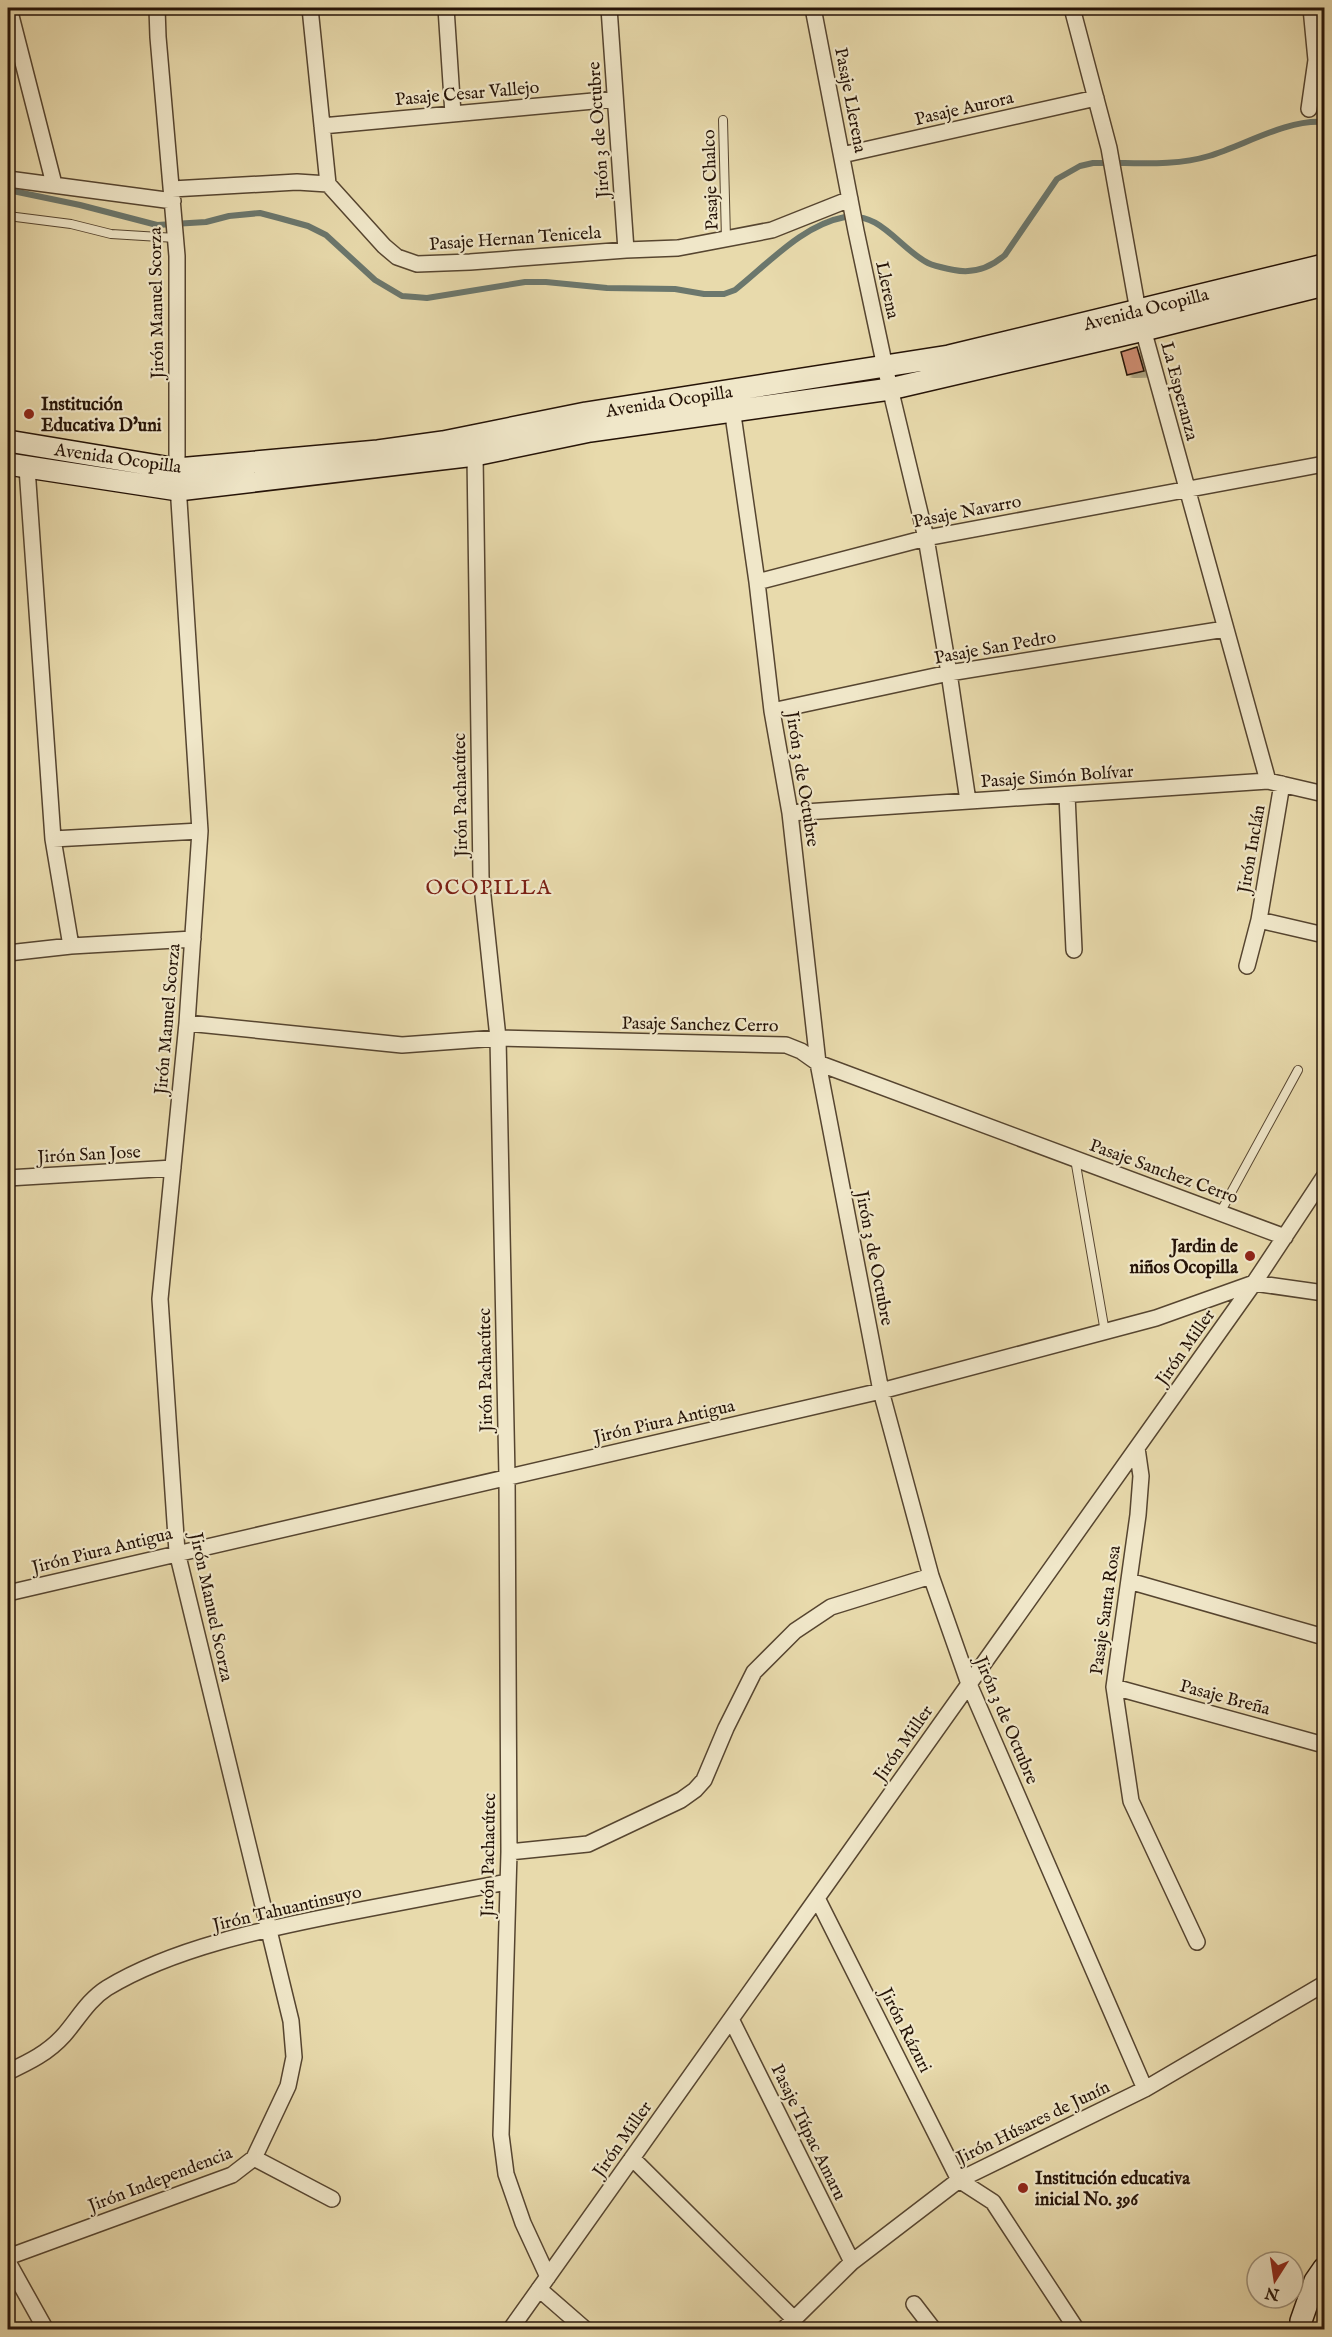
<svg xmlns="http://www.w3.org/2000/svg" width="1332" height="2337" font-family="'IM FELL English',serif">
<defs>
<filter id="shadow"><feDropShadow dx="5.5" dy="5.5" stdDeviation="1.5" flood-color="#0004"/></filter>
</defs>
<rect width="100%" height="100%" fill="#e8daac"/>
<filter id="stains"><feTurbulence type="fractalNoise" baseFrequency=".00333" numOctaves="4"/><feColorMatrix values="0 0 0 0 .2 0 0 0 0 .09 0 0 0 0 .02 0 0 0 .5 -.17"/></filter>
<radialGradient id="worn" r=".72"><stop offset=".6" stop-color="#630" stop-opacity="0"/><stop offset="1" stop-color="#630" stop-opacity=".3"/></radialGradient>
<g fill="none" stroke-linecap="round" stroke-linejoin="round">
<path stroke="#6b776d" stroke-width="6" d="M8,190L80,205L157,225L206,222L229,216L260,213L279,218L308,226L326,235L375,280L402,296L415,297L427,298L525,282H546L607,288L675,289L704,294H724L735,290C768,264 802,225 845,217C880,211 900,249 928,263C936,267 945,268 954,270C974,274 990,268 1005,255L1057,179L1080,166L1093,163C1130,162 1173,167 1209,156C1245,145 1287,119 1324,122"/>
</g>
<path fill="#cc8c6f" stroke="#251307" stroke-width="1.5" filter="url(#shadow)" d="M1137,347L1144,371L1127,375L1121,352Z"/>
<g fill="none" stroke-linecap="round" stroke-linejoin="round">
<g stroke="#564530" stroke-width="10">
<path id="lane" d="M723,120L726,239
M8,216L71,224L111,234L176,238
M1075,1159L1105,1332
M1220,1213L1298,1070"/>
</g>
<g stroke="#564530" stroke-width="18">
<path id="street" d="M9,8L54,184
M310,8L328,184
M446,8L453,114
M609,8L626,250
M813,8L856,231L885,367L926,538L949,673L968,801
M1072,8L1109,148L1138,311L1268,781
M1309,109L1316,60L1311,8
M322,126L615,99
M842,155L1096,98
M8,179L173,201
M172,189L297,182L328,184L384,246L397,257L417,264L470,262L626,250L678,248L772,230L850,199
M731,401L757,582L772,711L790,813L818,1063L881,1391L931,1576L969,1684L1145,2089
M475,455L481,877L498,1038L507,1476L509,1852L501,2135L506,2174L523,2223L548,2277
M27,468L53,839L71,946
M757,582L926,538L1324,464
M772,711L949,673L1225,629
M1067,795L1074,950
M790,813L1268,781L1324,794
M53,839L200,831
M1259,920L1324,935
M8,953L71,946L193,939
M1247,966L1259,920L1282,784
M187,1023L402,1045L498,1038L786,1045L801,1051L818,1063L1285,1237
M8,1178L173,1168
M1137,1448L1141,1476L1138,1515L1114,1687L1131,1801L1197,1942
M1129,1581L1324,1637
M8,1593L881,1391L1156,1318L1254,1283L1324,1293
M1114,1687L1324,1745
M509,1852L588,1844L681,1800L695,1790L704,1780L726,1728L754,1672L795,1631L831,1607L931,1576
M817,1898L959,2180L993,2202L1077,2330
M731,2019L852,2262
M8,2072C29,2062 48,2053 64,2035C78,2019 88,2000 107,1988C173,1948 265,1929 341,1914C396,1903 451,1893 507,1882
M254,2158L332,2199
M632,2158L794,2319
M8,2257L232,2175L254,2158L288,2086L294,2057L291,2021L177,1552L160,1299L187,1023L200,831L177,469V256L158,37L157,8
M8,2262L46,2330
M539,2289L586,2330
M914,2304L934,2330
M510,2330L1254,1283L1324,1177
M783,2330L852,2262L959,2180L1145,2089L1324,1984"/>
</g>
<g stroke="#251307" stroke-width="24">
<path id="secondary" d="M8,441L177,469L378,451L443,442L586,413L949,356L1324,265
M8,464L178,490L475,455L590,431L890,389L1144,330L1324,285
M1301,2321L1315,2281L1324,2268"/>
</g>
<use href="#lane" stroke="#f0e7c9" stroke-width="8"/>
<use href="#street" stroke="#f0e7c9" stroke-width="15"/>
<use href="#secondary" stroke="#f0e7c9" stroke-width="21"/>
</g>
<g fill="#8f2418" stroke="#f0e7c9" stroke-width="2">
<circle cx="29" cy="414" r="6"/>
<circle cx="1250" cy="1256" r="6"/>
<circle cx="1023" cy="2188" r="6"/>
</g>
<g text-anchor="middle" stroke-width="4.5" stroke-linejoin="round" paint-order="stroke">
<g font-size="18" fill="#251307" stroke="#f0e7c9">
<text transform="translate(467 93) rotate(-5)" y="6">Pasaje Cesar Vallejo</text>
<text transform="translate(851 100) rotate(79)" y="6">Pasaje Llerena</text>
<text transform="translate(964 108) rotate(-13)" y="6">Pasaje Aurora</text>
<text transform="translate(598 130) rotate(-94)" y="6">Jirón 3 de Octubre</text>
<text transform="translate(710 180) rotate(-92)" y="6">Pasaje Chalco</text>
<text transform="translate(515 238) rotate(-4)" y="6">Pasaje Hernan Tenicela</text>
<text transform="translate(888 290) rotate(78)" y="6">Llerena</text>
<text transform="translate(156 303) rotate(-91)" y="6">Jirón Manuel Scorza</text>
<text transform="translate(1146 309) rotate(-14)" y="6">Avenida Ocopilla</text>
<text transform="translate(1180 391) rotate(75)" y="6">La Esperanza</text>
<text transform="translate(669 401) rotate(-9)" y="6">Avenida Ocopilla</text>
<text transform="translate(118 458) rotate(8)" y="6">Avenida Ocopilla</text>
<text transform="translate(967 511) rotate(-11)" y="6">Pasaje Navarro</text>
<text transform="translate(995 647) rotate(-10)" y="6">Pasaje San Pedro</text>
<text transform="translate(1057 776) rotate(-4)" y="6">Pasaje Simón Bolívar</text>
<text transform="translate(803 779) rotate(81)" y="6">Jirón 3 de Octubre</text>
<text transform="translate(460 795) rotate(-91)" y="6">Jirón Pachacútec</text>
<text transform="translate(1251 849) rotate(-80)" y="6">Jirón Inclán</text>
<text transform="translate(167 1019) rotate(-85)" y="6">Jirón Manuel Scorza</text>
<text transform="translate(700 1024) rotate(1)" y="6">Pasaje Sanchez Cerro</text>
<text transform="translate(89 1154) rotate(-3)" y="6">Jirón San Jose</text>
<text transform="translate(1164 1171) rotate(20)" y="6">Pasaje Sanchez Cerro</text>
<text transform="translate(875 1258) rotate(79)" y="6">Jirón 3 de Octubre</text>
<text transform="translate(1185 1347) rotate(-55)" y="6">Jirón Miller</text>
<text transform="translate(485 1370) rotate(-91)" y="6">Jirón Pachacútec</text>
<text transform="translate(664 1421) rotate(-13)" y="6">Jirón Piura Antigua</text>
<text transform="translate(102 1550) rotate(-14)" y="6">Jirón Piura Antigua</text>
<text transform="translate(212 1607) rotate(78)" y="6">Jirón Manuel Scorza</text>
<text transform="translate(1105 1610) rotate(-82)" y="6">Pasaje Santa Rosa</text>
<text transform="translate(1225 1697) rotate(15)" y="6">Pasaje Breña</text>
<text transform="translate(1007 1720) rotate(67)" y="6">Jirón 3 de Octubre</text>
<text transform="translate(903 1743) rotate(-55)" y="6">Jirón Miller</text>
<text transform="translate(488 1855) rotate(-89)" y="6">Jirón Pachacútec</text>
<text transform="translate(287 1908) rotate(-13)" y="6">Jirón Tahuantinsuyo</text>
<text transform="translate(906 2030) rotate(63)" y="6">Jirón Rázuri</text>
<text transform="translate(1033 2122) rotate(-26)" y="6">Jirón Húsares de Junín</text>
<text transform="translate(809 2132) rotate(64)" y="6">Pasaje Túpac Amaru</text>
<text transform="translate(622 2139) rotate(-55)" y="6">Jirón Miller</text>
<text transform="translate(160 2179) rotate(-21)" y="6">Jirón Independencia</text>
</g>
<g font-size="18" font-weight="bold" fill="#251307" stroke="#f0e7c9" text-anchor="start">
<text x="41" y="410">Institución<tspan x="41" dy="21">Educativa D'uni</tspan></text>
<text x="1238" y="1252" text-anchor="end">Jardin de<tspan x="1238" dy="21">niños Ocopilla</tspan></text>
<text x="1035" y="2184">Institución educativa<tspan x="1035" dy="21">inicial No. 396</tspan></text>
</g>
<g font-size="21" letter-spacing="1.5" fill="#7a1f14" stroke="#f0e7c9">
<text x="489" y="894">OCOPILLA</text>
</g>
</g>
<rect width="1332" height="2337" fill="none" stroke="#e8daac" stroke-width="30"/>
<rect x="9" y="9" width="1314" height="2319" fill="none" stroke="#251307" stroke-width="3"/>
<rect x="15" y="15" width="1302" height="2307" fill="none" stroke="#251307" stroke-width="1.5"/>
<g transform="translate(1275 2280) rotate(192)"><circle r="28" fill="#f0e7c9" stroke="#9f927b" stroke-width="1.5"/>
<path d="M0-4.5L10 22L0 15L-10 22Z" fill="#8f2418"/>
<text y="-9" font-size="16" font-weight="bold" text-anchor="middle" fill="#251307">N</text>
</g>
<rect width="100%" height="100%" filter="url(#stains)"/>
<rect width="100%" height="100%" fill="url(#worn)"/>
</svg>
